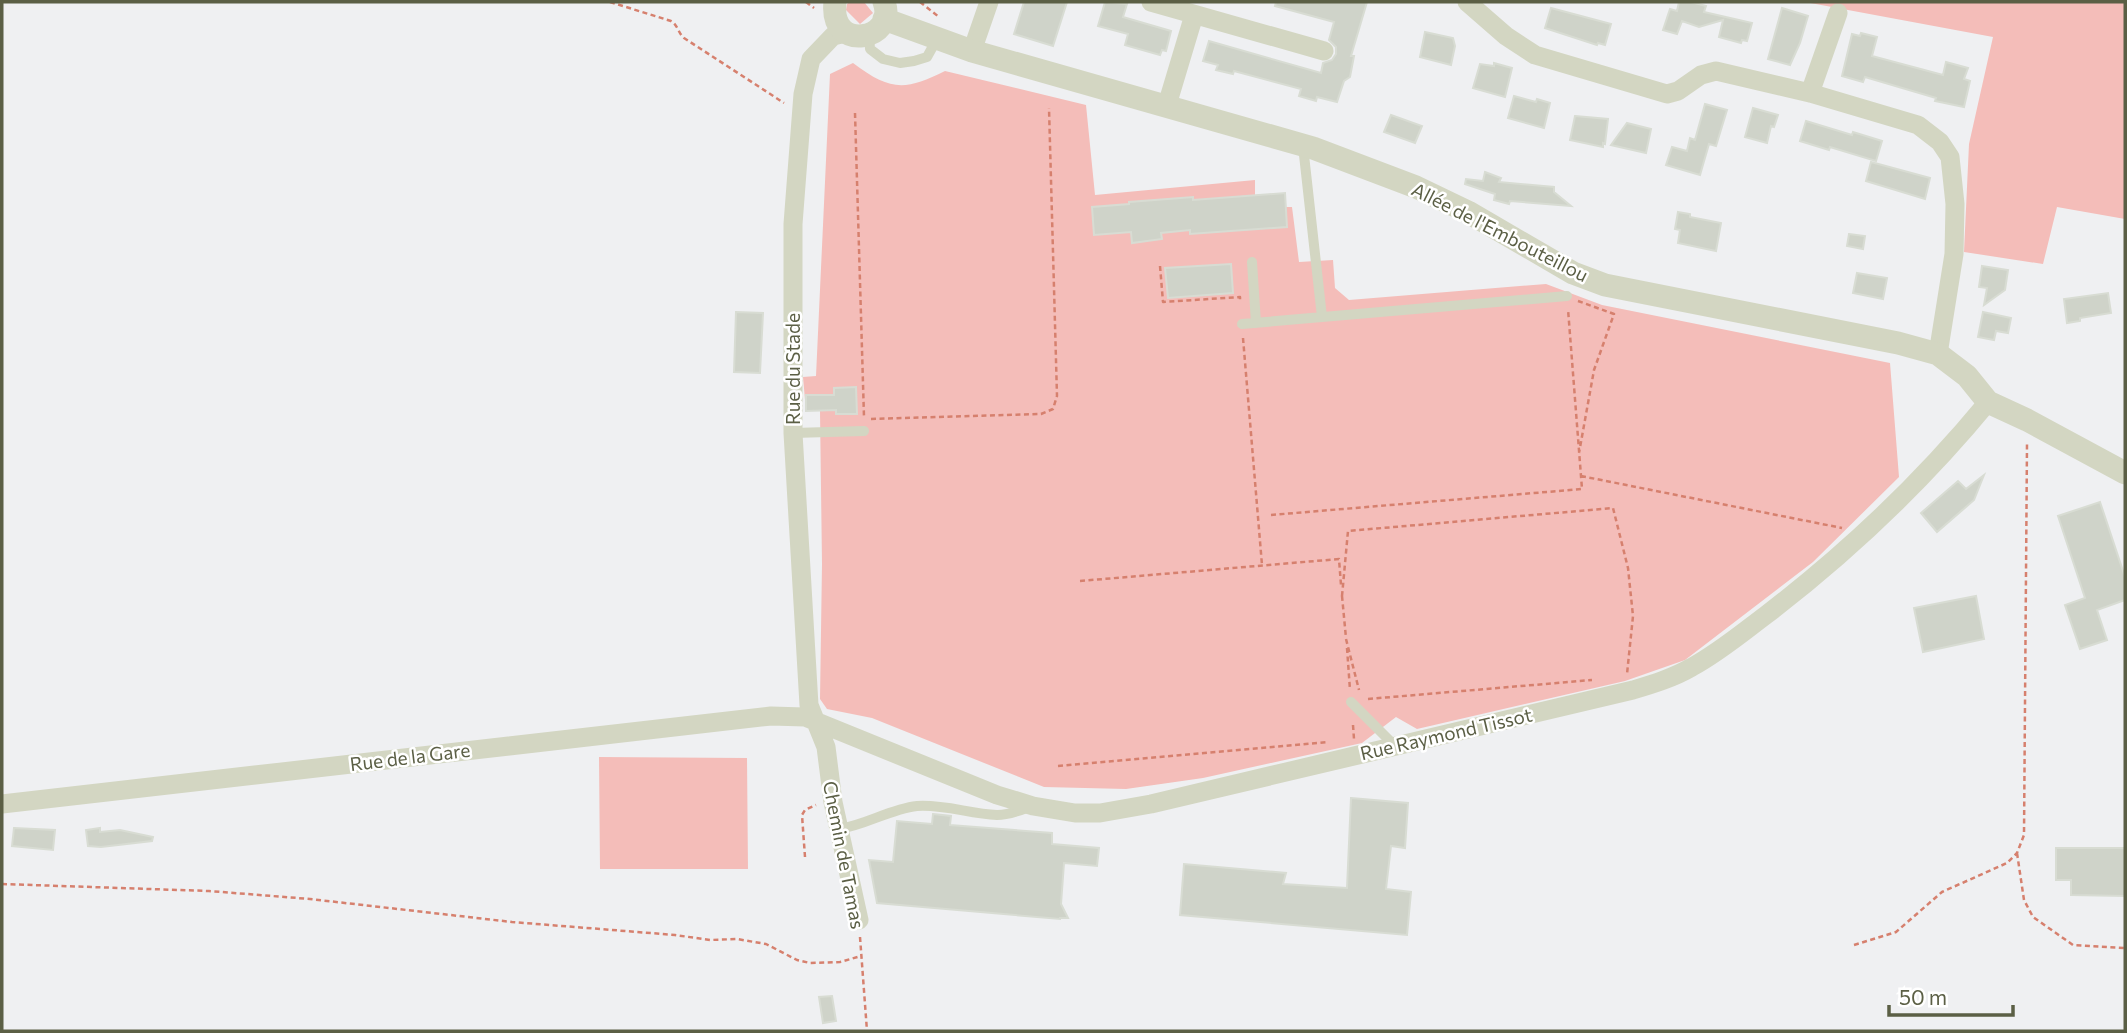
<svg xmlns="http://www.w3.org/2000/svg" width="2127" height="1033" font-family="Commissioner,sans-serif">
<rect width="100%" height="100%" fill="#eff0f2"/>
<path fill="#f4bdb9" d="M850,2H864L873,13L860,24L846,10L847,4Z
M1805,2H2125V219L2057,207L2043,264L1964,252L1969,144L1993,37Z
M853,63C890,91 905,91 945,71L1086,105L1095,195L1255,180V195L1285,193L1286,207H1292L1299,262L1333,260L1335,288L1349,300L1546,284L1602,305L1890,363L1899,477L1813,562L1685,660L1625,681L1417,729L1396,717L1362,743L1203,778L1126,789L1044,787L872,718L827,709L820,699L822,564L820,411H806L803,377L816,376L830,74Z
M599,757L747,758L748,869H600Z"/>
<path fill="#cfd3c9" stroke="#d8dcd3" stroke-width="2" d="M1024,2H1067L1053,46L1014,34Z
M1105,2L1127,4L1123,17L1171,31L1166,51L1162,50L1160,55L1125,45L1128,34L1098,26Z
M1276,2H1367L1351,56H1354L1350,77L1344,81L1337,102L1317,97L1316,101L1299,96L1301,89L1234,71L1233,74L1216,70L1218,65L1203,61L1209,41L1321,73L1323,63L1332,60L1336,54V47L1329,40L1334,22L1275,6Z
M1679,2H1691L1706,6L1704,12L1752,23L1747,41L1742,40L1741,43L1719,37L1723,20L1699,27L1682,21L1677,34L1663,30L1670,9L1677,11Z
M1551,8L1611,24L1605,45L1598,43L1597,45L1545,28Z
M1782,8L1808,16L1800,43L1790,65L1768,59Z
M1425,32L1453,38L1455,46L1451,65L1420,57Z
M1861,33L1877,37L1872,56L1943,75L1946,62L1968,68L1964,79L1970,81L1964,107L1935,101L1936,98L1865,77L1863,82L1842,76L1852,34L1860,36Z
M1494,63L1512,68L1505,97L1473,88L1480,64L1494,66Z
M1514,96L1536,102L1537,99L1550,103L1544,128L1508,118Z
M1705,104L1727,110L1716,146L1709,144L1700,175L1666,165L1672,147L1687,151L1690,138L1695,140Z
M1753,108L1778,115L1774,127L1771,126L1767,143L1745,137Z
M1391,115L1422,126L1415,143L1384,132Z
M1575,116L1608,119L1605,144L1603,143V147L1570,140Z
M1806,121L1852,135L1853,132L1882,141L1876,161L1830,147L1829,150L1800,141Z
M1627,123L1651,129L1646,153L1611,145Z
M1871,162L1930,178L1925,199L1866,181Z
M1485,172L1501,178L1499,182L1554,187V192L1571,206L1510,201L1509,204L1494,200L1495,194L1465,184L1466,179L1483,181Z
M1285,193L1287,227L1190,234V230L1161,233L1162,239L1132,243L1131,232L1094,235L1092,207L1129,204V202L1193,197V200Z
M1678,212L1690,214V217L1721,223L1716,251L1678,243L1680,230L1675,229Z
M1849,234L1865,236L1863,249L1847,246Z
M1231,264L1233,293L1168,298L1165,268Z
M1982,266L2008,270L2005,290L1984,305L1987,288L1979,287Z
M1857,273L1887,278L1883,299L1853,293Z
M2108,293L2111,313L2080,318V321L2067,323L2064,299Z
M736,312L763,313L760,373L734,372Z
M1983,312L2011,318L2008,333L1996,331L1994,340L1978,337Z
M856,387L857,414H836V410L806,411V395H834V388Z
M1984,475L1974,500L1937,532L1921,513L1958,481L1966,489Z
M2100,502L2125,577V600L2097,610L2107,640L2080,649L2065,605L2085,598L2058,516Z
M1976,596L1984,639L1923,652L1914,608Z
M1351,798L1408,803L1405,848L1391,846L1386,889L1411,892L1407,935L1180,915L1184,864L1286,873L1283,884L1347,888Z
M933,814L951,816L950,825L1052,833V844L1099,848L1097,866L1064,863L1061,904L1068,918H1060V919L877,903L869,860L893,862L897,821L932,824Z
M14,828L55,830L53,850L12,846Z
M100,828V832L120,830L153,837L152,841L101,847L88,846L86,830Z
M2056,848H2125V896L2071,895V880H2056Z
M832,996L836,1021L823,1023L819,997Z"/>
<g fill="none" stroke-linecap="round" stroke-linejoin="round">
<path stroke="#d6806e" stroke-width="2.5" stroke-dasharray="5 3.5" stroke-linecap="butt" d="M610,2L671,21C678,25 678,33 684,38L784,103
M806,2L814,8
M920,2L939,17
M855,113L864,417
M1160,266L1163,302L1240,297V300
M1578,301L1614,314L1594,370L1579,453
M1243,338L1262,565
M871,419L1041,414L1053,409L1057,396L1049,108
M1581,476L1842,528
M1271,515L1582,489L1568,309
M1080,581L1339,559L1341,585
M1342,596L1348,531L1613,508L1628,568L1633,616L1627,674
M1342,596L1346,638
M1346,639L1359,690
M1347,648L1350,690
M1368,699L1592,680
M1353,725L1354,739
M1058,766L1328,742
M2017,853L2024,900L2033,917L2073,945L2125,948
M805,857L802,815L805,810L816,805
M2,884L209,891L310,899L512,922L675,935L710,940L737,939L766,944L797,960L810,963L840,962L861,956
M860,937L867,1031
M1854,945L1896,932L1942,892L2007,863L2017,853L2024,835L2027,444"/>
<path stroke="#d3d6c2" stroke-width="10" d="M869,35L870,49L883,59L900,63L914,61L927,57L937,39
M1303,146L1322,317
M1252,262L1256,323
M1242,324L1567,296
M793,433L864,431
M1351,702L1395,746
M839,829C866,825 890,809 917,806C944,804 970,814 997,815C1008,815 1019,811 1029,807"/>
<path stroke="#d3d6c2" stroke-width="19" d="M1151,2L1324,51
M1467,2L1506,36L1535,55L1667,94L1678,91L1701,75L1716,71L1810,93L1918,125L1940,142L1950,157L1955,204L1954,254L1938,354
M846,33L833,36L811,59L803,94L793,224V433L809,705L826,747L833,802L859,920
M972,51L989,2
M1810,93L1838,13
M1167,105L1194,15
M2,804L771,716L805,717L997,795L1033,806L1075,813H1100L1151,804L1633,690C1653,684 1673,678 1692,667C1718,653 1742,633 1766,615C1847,553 1923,481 1988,402"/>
<path stroke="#d3d6c2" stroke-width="23" d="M835,2C829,54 898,40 884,2
M884,19L972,51L1313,148L1416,187L1468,212L1573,273L1605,285L1898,343L1938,354L1967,376L1988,402L2027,420L2125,473"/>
</g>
<g text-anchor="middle" stroke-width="5" stroke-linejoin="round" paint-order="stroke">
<g font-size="19" fill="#5b5f45" stroke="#fff">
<text transform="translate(1500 232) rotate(27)" y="7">Allée de l'Embouteillou</text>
<text transform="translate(793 369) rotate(-90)" y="7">Rue du Stade</text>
<text transform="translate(1446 734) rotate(-13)" y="7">Rue Raymond Tissot</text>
<text transform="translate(410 757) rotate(-7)" y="7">Rue de la Gare</text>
<text transform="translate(844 855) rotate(79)" y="7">Chemin de Tamas</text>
</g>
</g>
<rect width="2127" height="1033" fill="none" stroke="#5b5f45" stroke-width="7"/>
<path d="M1889 1005v10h124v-10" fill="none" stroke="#5b5f45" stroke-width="3.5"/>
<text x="1899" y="1005" font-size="21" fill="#5b5f45" stroke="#ffffff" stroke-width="5" paint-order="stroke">50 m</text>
</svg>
